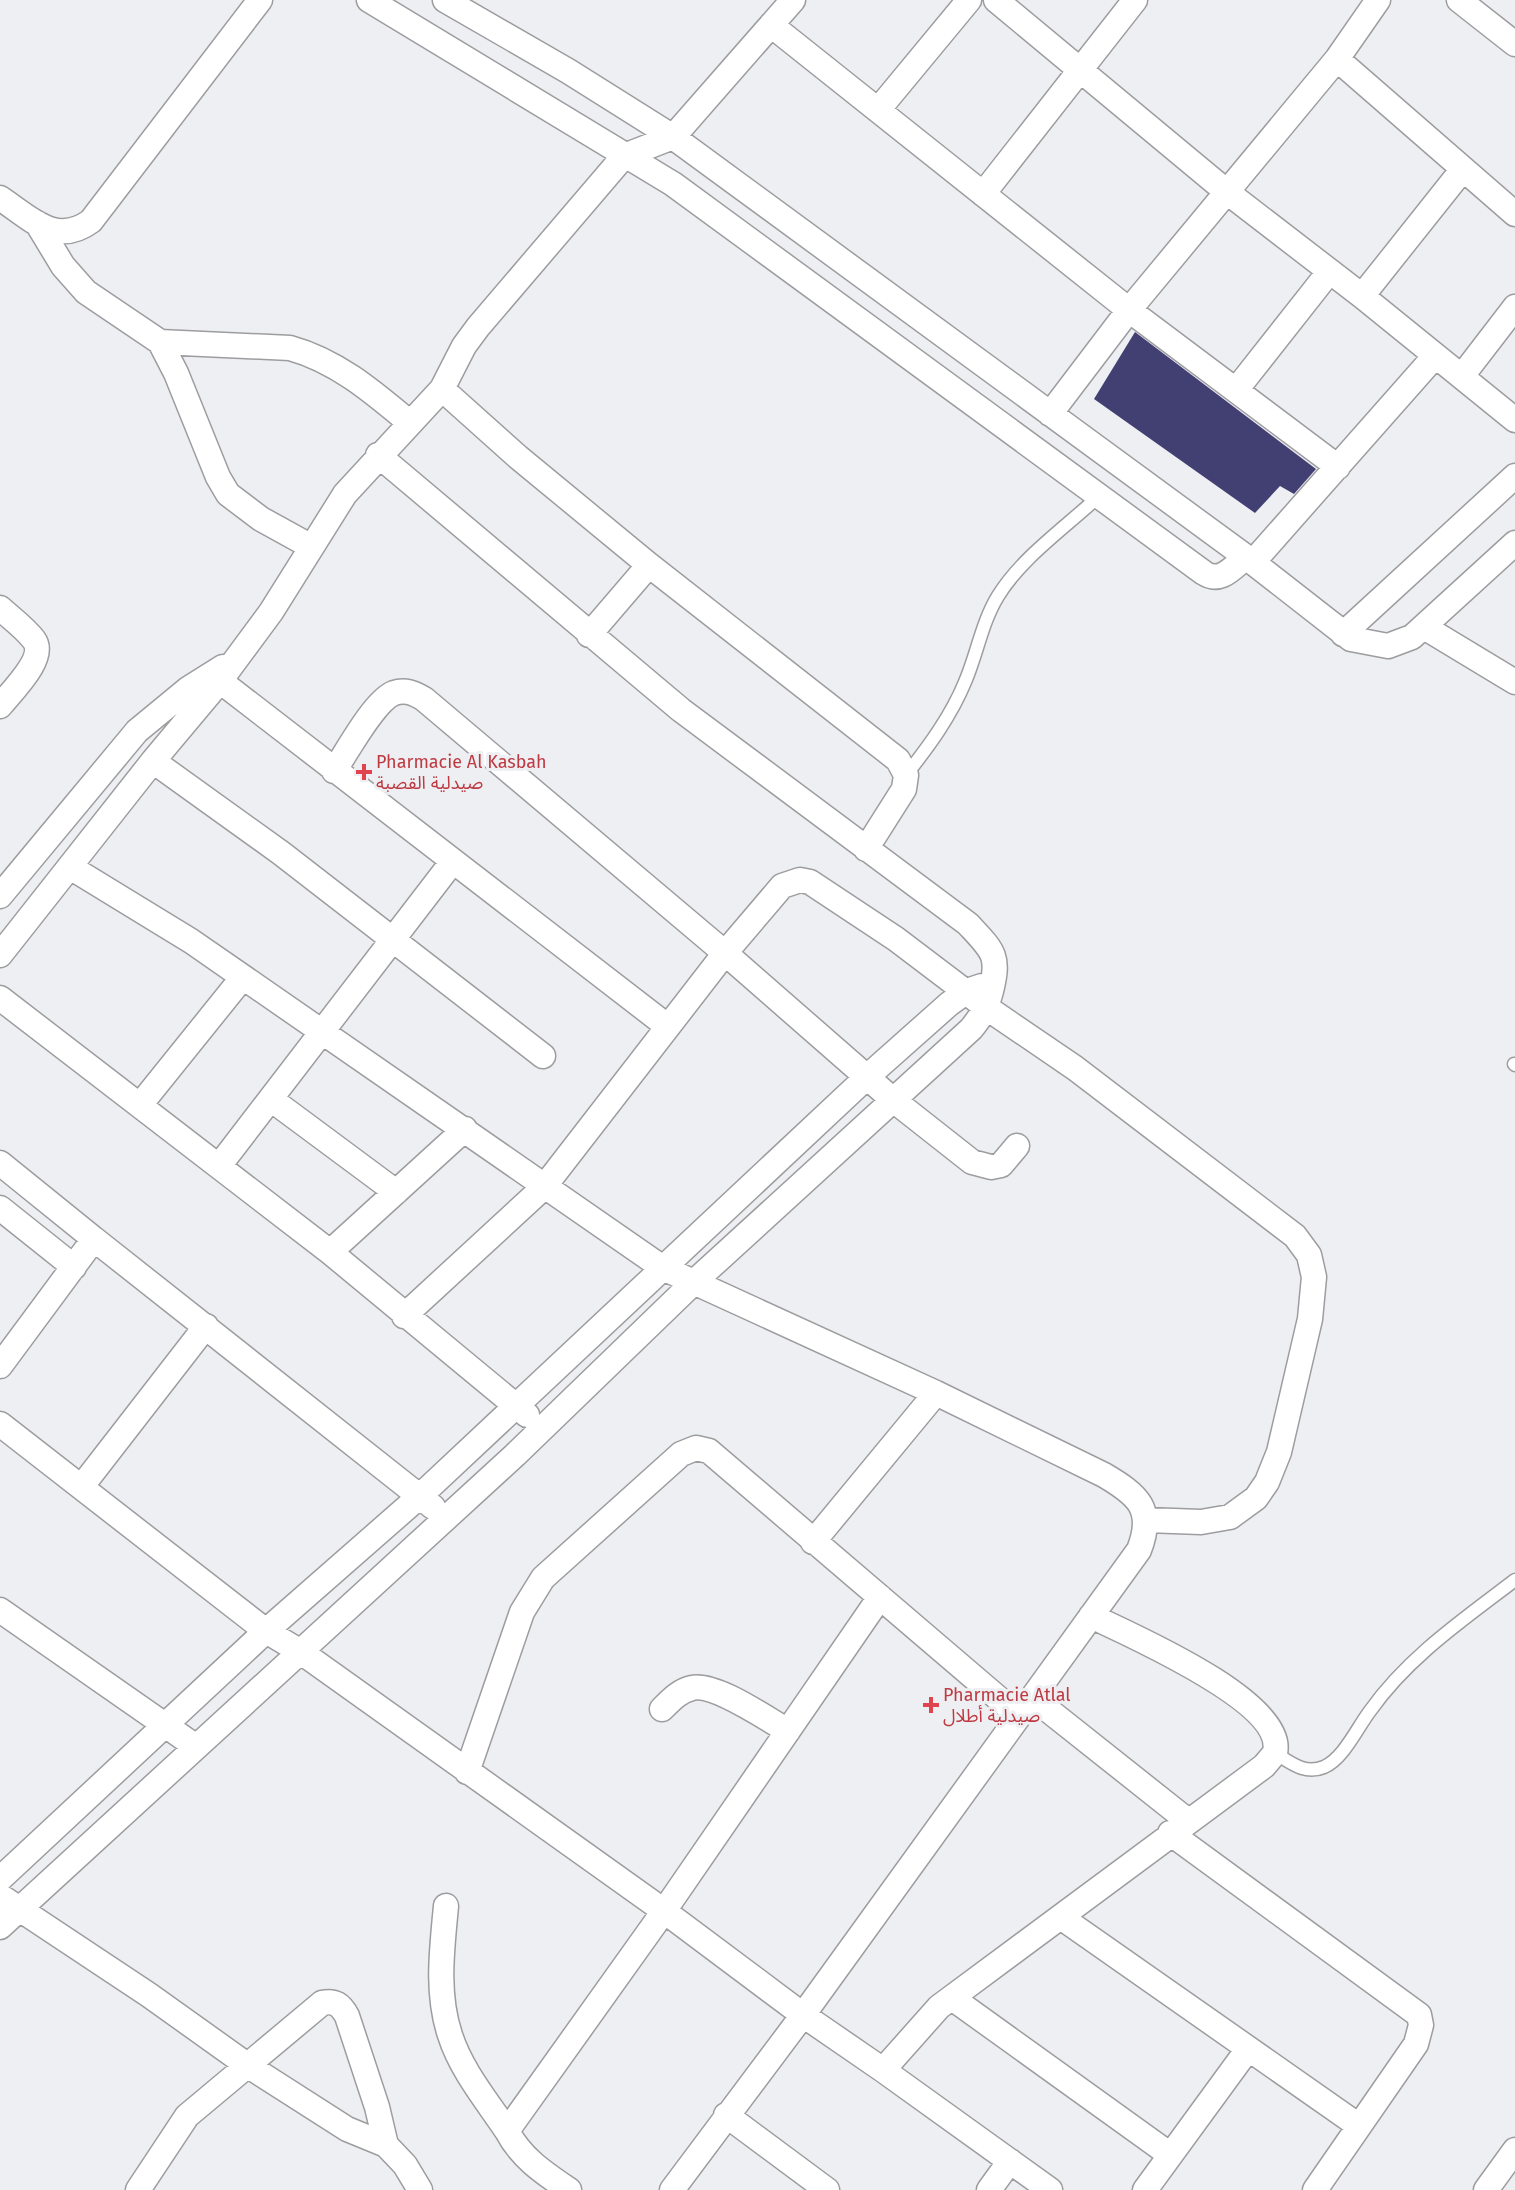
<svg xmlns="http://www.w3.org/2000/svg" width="1515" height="2190" font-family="'Fira Sans','Noto Sans Arabic',sans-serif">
<rect width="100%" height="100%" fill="#eeeff2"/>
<path fill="#424073" d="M1135,332L1316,469L1294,494L1280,486L1255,513L1094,399Z"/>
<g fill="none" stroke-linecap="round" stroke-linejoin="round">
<g stroke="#9d9da0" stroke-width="15">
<path id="lane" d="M906,775C929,746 951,716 965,682C977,654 982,622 998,596C1022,557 1066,527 1099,496
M1514,1064L1515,1065
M1275,1753C1291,1763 1305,1775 1324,1767C1344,1758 1357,1728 1370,1711C1408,1657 1464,1619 1515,1580"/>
</g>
<g stroke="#9d9da0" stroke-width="27">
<path id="street" d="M369,0L673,184L1204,573C1221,584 1233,567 1246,557
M445,0L568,71L673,137L1246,557L1351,639L1388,646L1412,637L1515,543
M793,0L673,137L624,156L478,327L464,346L442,389L518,457L649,565L898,760L906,775L904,789L866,849
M996,0L1227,192L1362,296L1515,420
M1459,0L1515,44
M771,25L1129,310L1338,467
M1337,59L1378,0
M878,110L969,0
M983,194L1135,0
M0,198C30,218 56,247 91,221L260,0
M37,223L63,266L86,292L160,342L176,373L218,477L228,494L261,519L310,546
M1362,296L1463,169
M160,342L290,348C337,361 373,392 410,423
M1462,376L1515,307
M1236,390L1329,272
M1050,414L1129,310L1337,59L1515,214
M1253,562L1435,356
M0,608C11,618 25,628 34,640C47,658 11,692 0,706
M1424,627L1515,682
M1343,634L1515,476
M589,635L649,565
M220,681L667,1026
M153,761L281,853L543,1056
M334,771C347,752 374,701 394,693C405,689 414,693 424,699L725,953L782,886L800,880L810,882L896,939L987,1008L1075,1068L1295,1236L1309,1255L1314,1277L1310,1319L1279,1452L1267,1482L1256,1498L1230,1517L1201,1522L1146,1520
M70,867L191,941L663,1268L936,1393L1104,1475C1138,1495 1155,1509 1139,1550L803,2015L672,2190
M0,896L137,731L188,689L223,667
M0,955L153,761L220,681L271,612L345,494L442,389
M0,998L330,1252L527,1415
M272,1100L396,1192
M140,1105L243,977
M0,1163L94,1239
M219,1166L453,861
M0,1208L74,1267
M330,1252L465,1129
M404,1316L544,1187L725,953L892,1099L972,1162L991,1167L1001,1165L1017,1146
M0,1366L94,1239L433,1507
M0,1424L266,1631L301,1652L664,1911L803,2015L883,2070L1050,2190
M82,1486L206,1326
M813,1542L936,1393
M0,1610L195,1746
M1033,1698L1188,1821
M662,1709C671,1700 679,1691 692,1688C714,1682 767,1719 788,1731
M467,1772L522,1612L543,1578L681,1454L696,1448L709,1451L1019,1716
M1170,1833L1419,2015L1421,2025L1416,2044L1315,2190
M0,1879L266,1631L420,1496L868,1076L949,1004L967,991L982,986
M0,1896L149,1995L247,2065L347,2129L386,2145L405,2165L420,2190
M446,1906C442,1949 436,1993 450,2035C461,2070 487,2101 507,2131
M1062,1918L1359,2126
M0,1927L515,1455L693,1283L971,1029C981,1017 987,1007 991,991C1000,955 993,951 968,924L681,710L378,455
M952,1998L1169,2154
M883,2070L939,2007L1264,1766L1275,1753C1287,1702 1128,1634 1091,1616
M726,2115L827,2190
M138,2190L187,2116L322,2003C335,2000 341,2005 347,2016L377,2107L386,2145
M569,2190C544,2173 521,2158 507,2131L664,1911L880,1597
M989,2190L1010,2161
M1145,2190L1248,2049
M1486,2190L1515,2150"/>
</g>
<use href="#lane" stroke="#fff" stroke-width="12"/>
<use href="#street" stroke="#fff" stroke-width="24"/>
</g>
<g fill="#e0444e" stroke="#eeeff2" stroke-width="2">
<path d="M361 763h6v6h6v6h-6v6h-6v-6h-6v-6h6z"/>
<path d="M928 1696h6v6h6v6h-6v6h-6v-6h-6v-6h6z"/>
</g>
<g text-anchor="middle" stroke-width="6" stroke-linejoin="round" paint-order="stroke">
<g font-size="18" fill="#be3a42" stroke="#eeeff2" text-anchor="start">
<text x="376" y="768">Pharmacie Al Kasbah<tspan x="376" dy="21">صيدلية القصبة</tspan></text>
<text x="943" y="1701">Pharmacie Atlal<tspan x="943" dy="21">صيدلية أطلال</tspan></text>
</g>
</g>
</svg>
